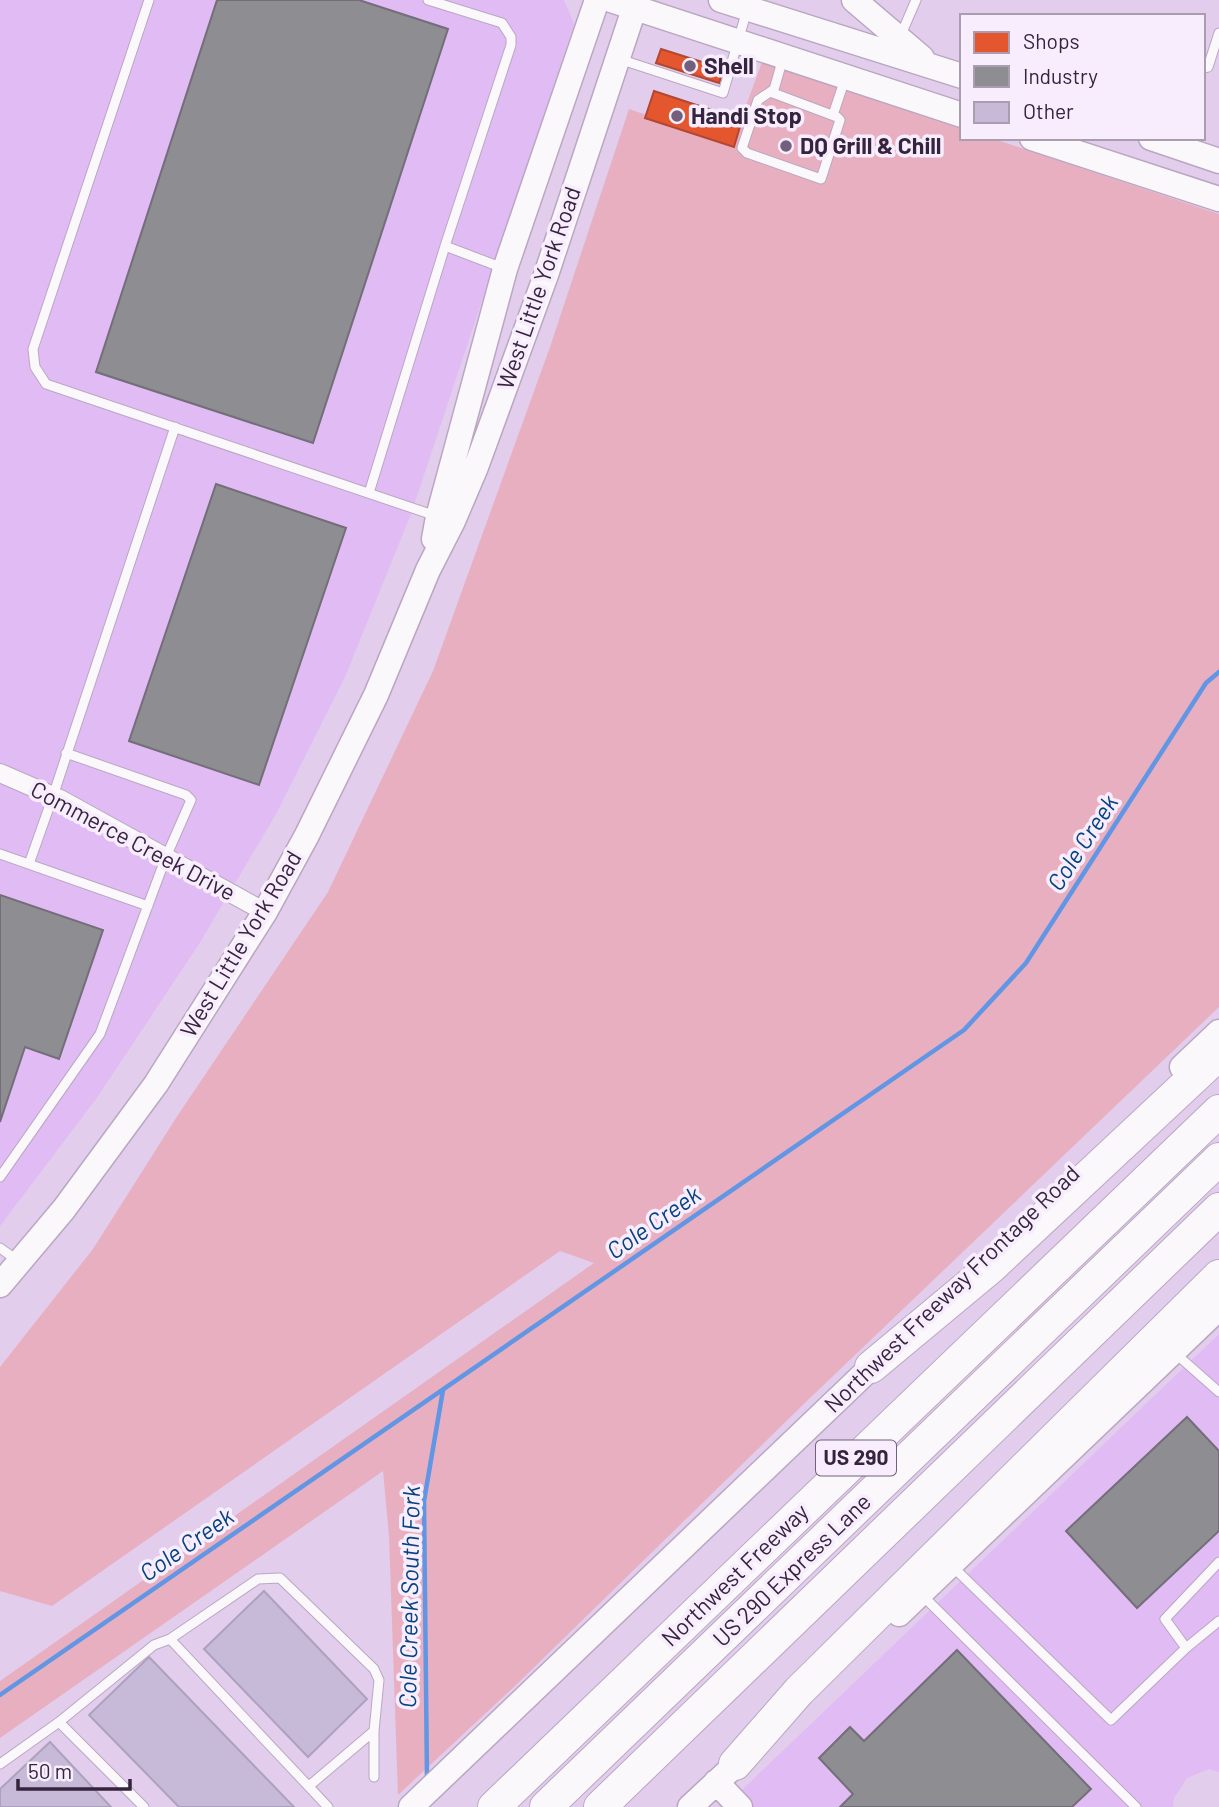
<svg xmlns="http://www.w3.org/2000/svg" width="1219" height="1807" font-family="Barlow,sans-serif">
<rect width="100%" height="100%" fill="#e2cdec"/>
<path fill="#e1bbf4" d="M0,0H564L574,24L411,514L345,677L276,814L199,944L96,1099L0,1226Z
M1219,1334V1772L1209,1769L1187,1778L1174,1798L1173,1807H724Z"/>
<path fill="#e8afc1" d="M762,62L962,128V138H991L1219,214V1007L810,1398L517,1684L398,1795L389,1536L383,1471L0,1738V1681L594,1263L560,1251L52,1606L0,1591V1367L93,1249L176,1118L328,892L433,671L550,347L629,109L732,144Z"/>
<path fill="#e4572e" stroke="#b04833" stroke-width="2" d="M661,49L724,69L719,83L656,63Z
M654,91L742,120L734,147L645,118Z"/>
<path fill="#8d8d92" stroke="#736e79" stroke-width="2" d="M217,0H359L448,29L313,443L96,372Z
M216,484L346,528L259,785L129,741Z
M0,895L103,930L59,1059L25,1047L0,1122Z
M1187,1417L1219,1451V1531L1137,1608L1066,1531Z
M957,1650L1091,1789L1072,1807H840L853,1794L819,1758L850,1727L864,1741Z"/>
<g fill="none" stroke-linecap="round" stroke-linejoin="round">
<path stroke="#6096e4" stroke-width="4.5" d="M0,1695L964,1030L1026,963L1206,683L1219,672
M427,1778L424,1501L443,1390"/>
</g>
<path fill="#c7b9d8" stroke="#aea1bd" stroke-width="2" d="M264,1591L367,1699L308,1757L204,1649Z
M149,1657L294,1807H179L89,1715Z
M50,1742L111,1807H0V1789Z"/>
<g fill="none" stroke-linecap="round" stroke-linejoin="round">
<g stroke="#b9a7c2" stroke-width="11">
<path id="lane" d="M149,0L33,349L35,367L46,384L436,516
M428,0L502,23L511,37V45L445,246L503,268
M900,37L916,0
M619,59L723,93L747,10
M1203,68L1208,67L1219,33
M773,90L758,100L742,148L747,153L821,179L840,120L837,117L773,93L783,58
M833,115L845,79
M369,493L445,246
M0,854L148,906
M29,864L53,796L175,427
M0,1177L100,1034L166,857L191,800L186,795L66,753
M0,1248L18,1261
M1176,1354L1219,1392
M952,1566L1111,1720L1186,1648L1219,1621
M921,1594L1136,1807
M170,1639L258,1579L280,1578L374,1669L379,1680L374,1731L309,1786
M1186,1648L1165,1619L1219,1562
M59,1722L154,1645L170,1639L328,1807
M0,1764L59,1722L144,1807
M374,1777V1731"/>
</g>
<g stroke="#b9a7c2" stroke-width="20">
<path id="street" d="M0,773L60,799L265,912"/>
</g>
<g stroke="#b9a7c2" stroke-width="27">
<path id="secondary" d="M611,0L962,115
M721,0L962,76
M854,0L922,58
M1032,138L1219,199
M1151,138L1219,161
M434,539L438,517L505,269L597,0
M1182,1067L1219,1032
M0,1285L64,1209L156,1084L265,912L307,835L376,695L428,570L453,521L476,467L546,275L637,0
M899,1614L1219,1308
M716,1782L740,1807
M411,1807L884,1355
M690,1807L748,1753"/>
</g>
<g stroke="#b9a7c2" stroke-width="34">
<path id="highway" d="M871,1367L990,1268L1219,1054
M735,1764L799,1691L1219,1276
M494,1807L1219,1111
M546,1807L1219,1159
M600,1807L1219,1209"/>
</g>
<use href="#lane" stroke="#fbf8fc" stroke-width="9"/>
<use href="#street" stroke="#fbf8fc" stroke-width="18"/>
<use href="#secondary" stroke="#fbf8fc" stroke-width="24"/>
<use href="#highway" stroke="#fbf8fc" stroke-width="32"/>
</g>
<g fill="#725f7c" stroke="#f7edfc" stroke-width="2.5">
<circle cx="690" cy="66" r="7"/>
<circle cx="677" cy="116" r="7"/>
<circle cx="786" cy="146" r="7"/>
</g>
<g text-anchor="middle" stroke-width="7" stroke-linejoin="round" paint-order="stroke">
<rect fill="#f7edfc" stroke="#706078" stroke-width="2" x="816" y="1440.5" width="80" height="35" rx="5"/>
<g font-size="21" font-weight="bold" fill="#36243f">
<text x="856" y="1465">US 290</text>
</g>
<g font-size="23" font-weight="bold" fill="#36243f" stroke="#f7edfc" text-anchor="start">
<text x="704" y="74">Shell</text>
<text x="691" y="124">Handi Stop</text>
<text x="800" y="154">DQ Grill &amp; Chill</text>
</g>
<g font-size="23" fill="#36243f" stroke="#f7edfc">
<text transform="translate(539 288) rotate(-71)" y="8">West Little York Road</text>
<text transform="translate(133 841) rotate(28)" y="8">Commerce Creek Drive</text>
<text transform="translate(241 944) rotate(-59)" y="8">West Little York Road</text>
<text transform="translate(952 1289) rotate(-44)" y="8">Northwest Freeway Frontage Road</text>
<text transform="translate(792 1570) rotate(-44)" y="8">US 290 Express Lane</text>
<text transform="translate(735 1575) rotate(-44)" y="8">Northwest Freeway</text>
</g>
<g font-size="24" font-style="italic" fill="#054280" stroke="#f7edfc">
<text transform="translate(1083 843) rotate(-57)" y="8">Cole Creek</text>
<text transform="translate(654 1223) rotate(-35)" y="8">Cole Creek</text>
<text transform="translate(187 1545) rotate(-35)" y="8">Cole Creek</text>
<text transform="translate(410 1597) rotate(-89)" y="8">Cole Creek South Fork</text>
</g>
</g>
<rect x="960" y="14" width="245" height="126" fill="#f7edfc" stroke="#aa9db0" stroke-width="2"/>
<rect x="974" y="32" width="35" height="21" fill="#e4572e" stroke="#aa9db0" stroke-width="2"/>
<text x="1023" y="49" font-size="21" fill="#36243f">Shops</text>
<rect x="974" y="66" width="35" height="21" fill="#8d8d92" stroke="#aa9db0" stroke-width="2"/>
<text x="1023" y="84" font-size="21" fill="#36243f">Industry</text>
<rect x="974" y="102" width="35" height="21" fill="#c7b9d8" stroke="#aa9db0" stroke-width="2"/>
<text x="1023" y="119" font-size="21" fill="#36243f">Other</text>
<path d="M18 1779v10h112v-10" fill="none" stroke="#36243f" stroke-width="3.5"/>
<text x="28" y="1779" font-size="21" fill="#36243f" stroke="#f7edfc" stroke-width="5" paint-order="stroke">50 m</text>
</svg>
